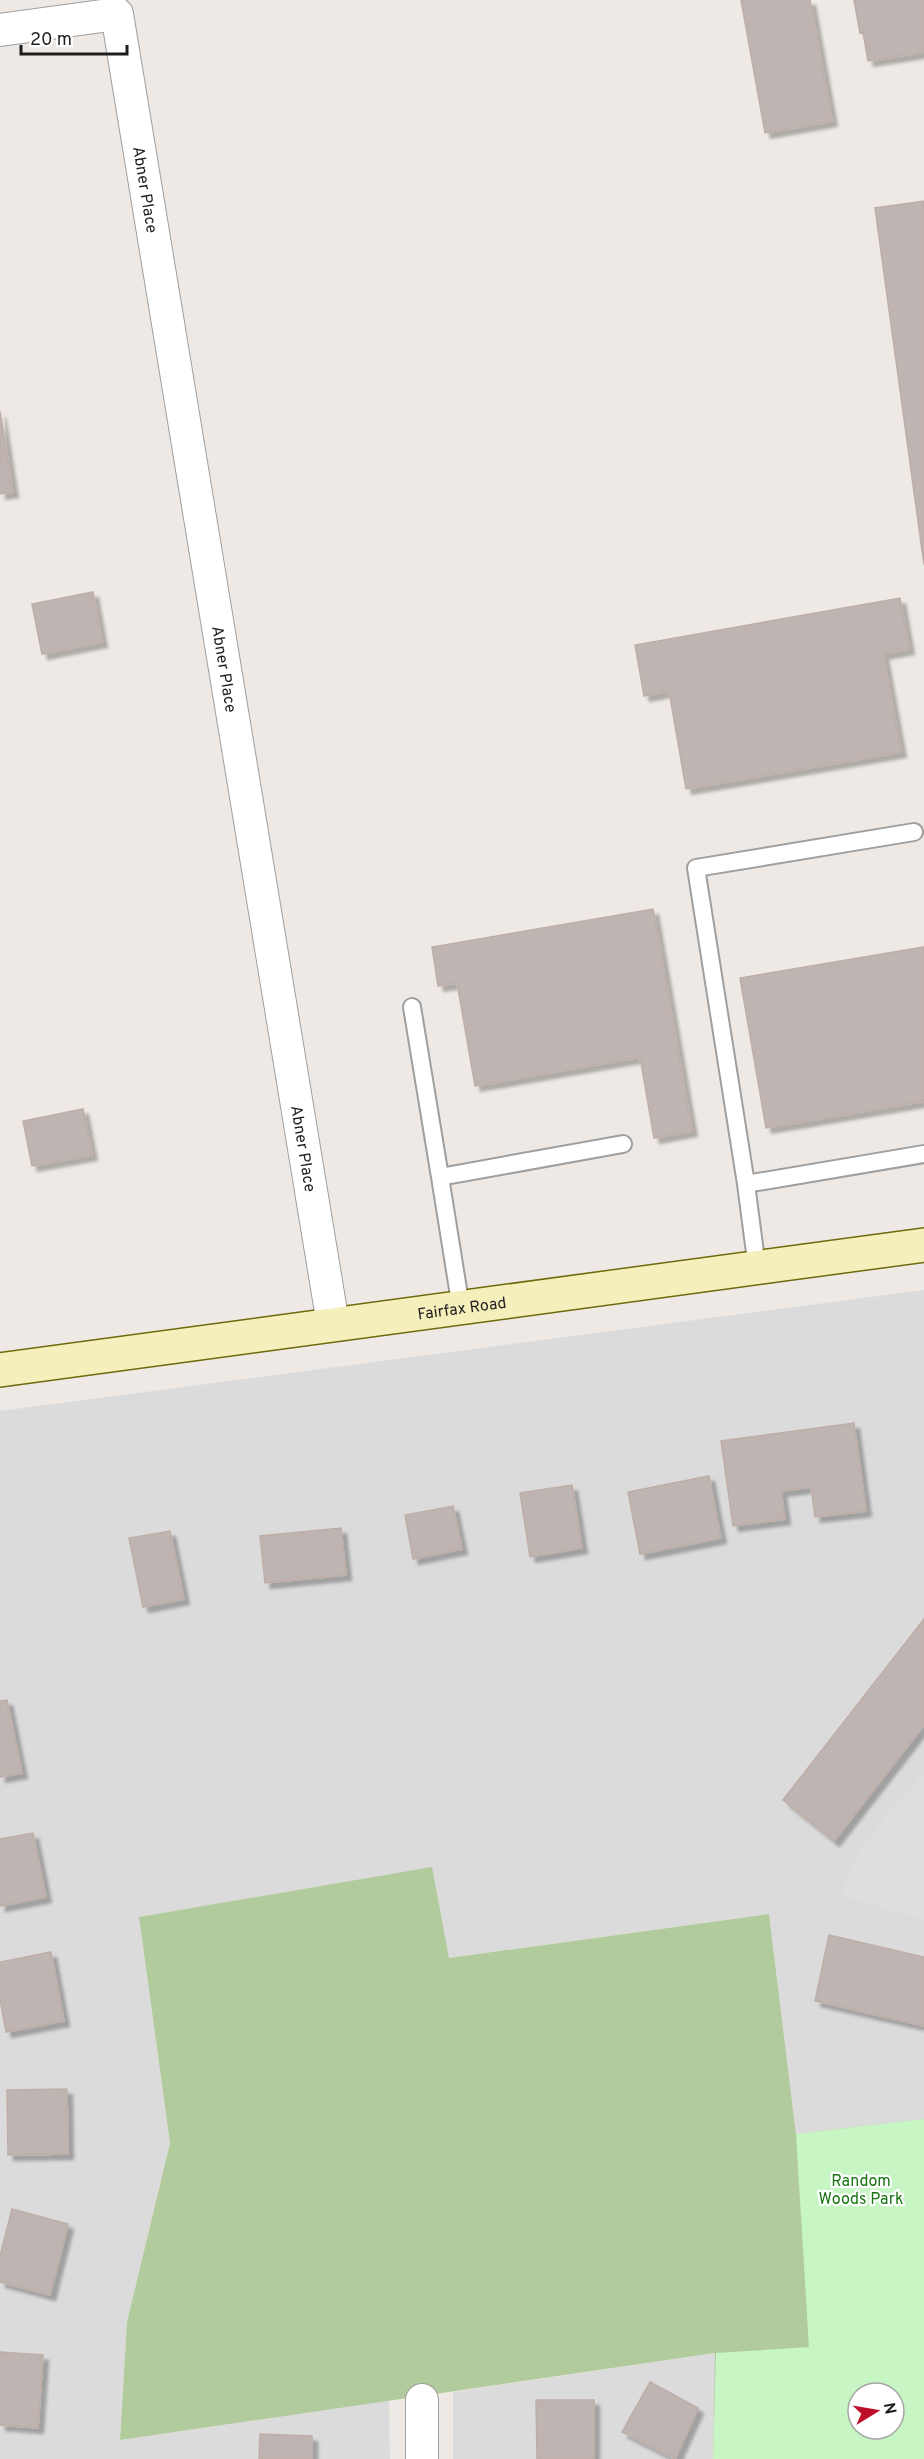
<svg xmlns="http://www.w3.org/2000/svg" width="924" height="2459" font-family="Overpass,sans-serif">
<defs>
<filter id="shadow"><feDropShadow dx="5.5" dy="5.5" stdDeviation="1.5" flood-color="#0004"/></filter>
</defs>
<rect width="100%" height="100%" fill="#eee9e4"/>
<path fill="#dcdbdb" d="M924,1290V2119L796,2134L769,1914L448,1958L432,1868L139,1917L170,2143L127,2322L120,2440L389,2400L390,2459H0V1411Z
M716,2353L713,2459H453V2392Z"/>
<path fill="#b1cb9c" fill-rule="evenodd" d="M432,1867L449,1958L769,1914L796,2134L924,2119V2459H713L715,2353L120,2440L127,2322L170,2143L139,1917ZM858,2393H894V2429H858Z"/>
<path fill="#c7f6c4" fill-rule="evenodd" d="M924,2119V2459H713L716,2353L809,2347L796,2134ZM858,2393H894V2429H858Z"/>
<path fill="#dedede" d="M924,1773V1920L840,1895L857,1855L886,1815Z"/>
<path fill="#beb4b1" stroke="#bfaea8" stroke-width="1.5" filter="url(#shadow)" d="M741,0H810L832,121L765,133Z
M854,0H924V52L868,61L863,32L860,33Z
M924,201V565L875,208Z
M0,411L13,492L0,494Z
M93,592L102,642L42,654L32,604Z
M900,598L909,649L883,654L901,752L686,789L669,691L644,696L635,645Z
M653,909L692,1131L654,1138L640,1057L475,1086L457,983L438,986L432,947Z
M924,947V1101L766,1128L740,978Z
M83,1109L92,1155L32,1166L23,1121Z
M854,1423L866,1511L815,1517L811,1487L781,1491L785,1519L733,1526L721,1441Z
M709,1476L721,1538L640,1554L628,1492Z
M572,1485L582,1548L530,1557L520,1493Z
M453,1506L462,1549L413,1559L405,1515Z
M341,1528L346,1575L265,1583L260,1536Z
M170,1531L184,1599L143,1607L129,1538Z
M924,1619V1725L834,1841L783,1800Z
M7,1700L22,1773L0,1777V1701Z
M33,1833L46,1897L0,1906V1839Z
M829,1935L924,1957V2026L815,2001Z
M51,1952L64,2021L6,2032L0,1999V1962Z
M67,2089L68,2154L8,2155L7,2090Z
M12,2209L68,2224L50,2295L0,2282V2256Z
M0,2352L43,2355L38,2428L0,2425Z
M650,2382L698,2408L675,2459L622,2432Z
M536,2400H594V2459H537Z
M260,2434L312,2436V2459H259Z"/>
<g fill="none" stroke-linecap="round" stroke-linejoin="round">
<g stroke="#9f9f9f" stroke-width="20">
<path id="lane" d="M412,1007L440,1177
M746,1184L924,1154
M757,1268L746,1184L696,868L914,832
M461,1308L440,1177L623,1144"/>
</g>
<g stroke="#9f9f9f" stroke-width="34">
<g id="street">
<path id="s1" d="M0,30L117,14L333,1324"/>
<path d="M422,2400V2459"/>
</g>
</g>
<g stroke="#6d690c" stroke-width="36">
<g id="secondary">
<path id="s2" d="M0,1370L924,1245"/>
</g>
</g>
<use href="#lane" stroke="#fff" stroke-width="16"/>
<use href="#street" stroke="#fff" stroke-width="32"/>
<use href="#secondary" stroke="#f5efbb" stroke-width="33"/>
</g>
<g text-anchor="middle" stroke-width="4.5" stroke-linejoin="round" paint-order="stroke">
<g font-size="16" fill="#1e1e1e" stroke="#fff">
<text dy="6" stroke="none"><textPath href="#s1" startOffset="296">Abner Place</textPath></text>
<text dy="6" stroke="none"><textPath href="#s1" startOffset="782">Abner Place</textPath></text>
<text dy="6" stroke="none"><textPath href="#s1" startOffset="1268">Abner Place</textPath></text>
<text dy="6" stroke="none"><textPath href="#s2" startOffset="466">Fairfax Road</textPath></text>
</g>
<g font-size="16" fill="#197513" stroke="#fff">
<text x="861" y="2186">Random<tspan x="861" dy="18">Woods Park</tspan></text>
</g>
</g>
<g transform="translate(876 2411) rotate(79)"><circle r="28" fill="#ffffff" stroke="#a5a5a5" stroke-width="1.5"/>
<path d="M0-4.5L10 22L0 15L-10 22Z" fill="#be0d28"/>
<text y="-9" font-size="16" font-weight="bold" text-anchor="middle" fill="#1e1e1e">N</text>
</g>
<path d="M21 45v9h106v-9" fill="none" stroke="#1e1e1e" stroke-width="3"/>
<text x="30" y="45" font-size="18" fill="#1e1e1e" stroke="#ffffff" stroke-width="4.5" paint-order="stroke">20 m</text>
</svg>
